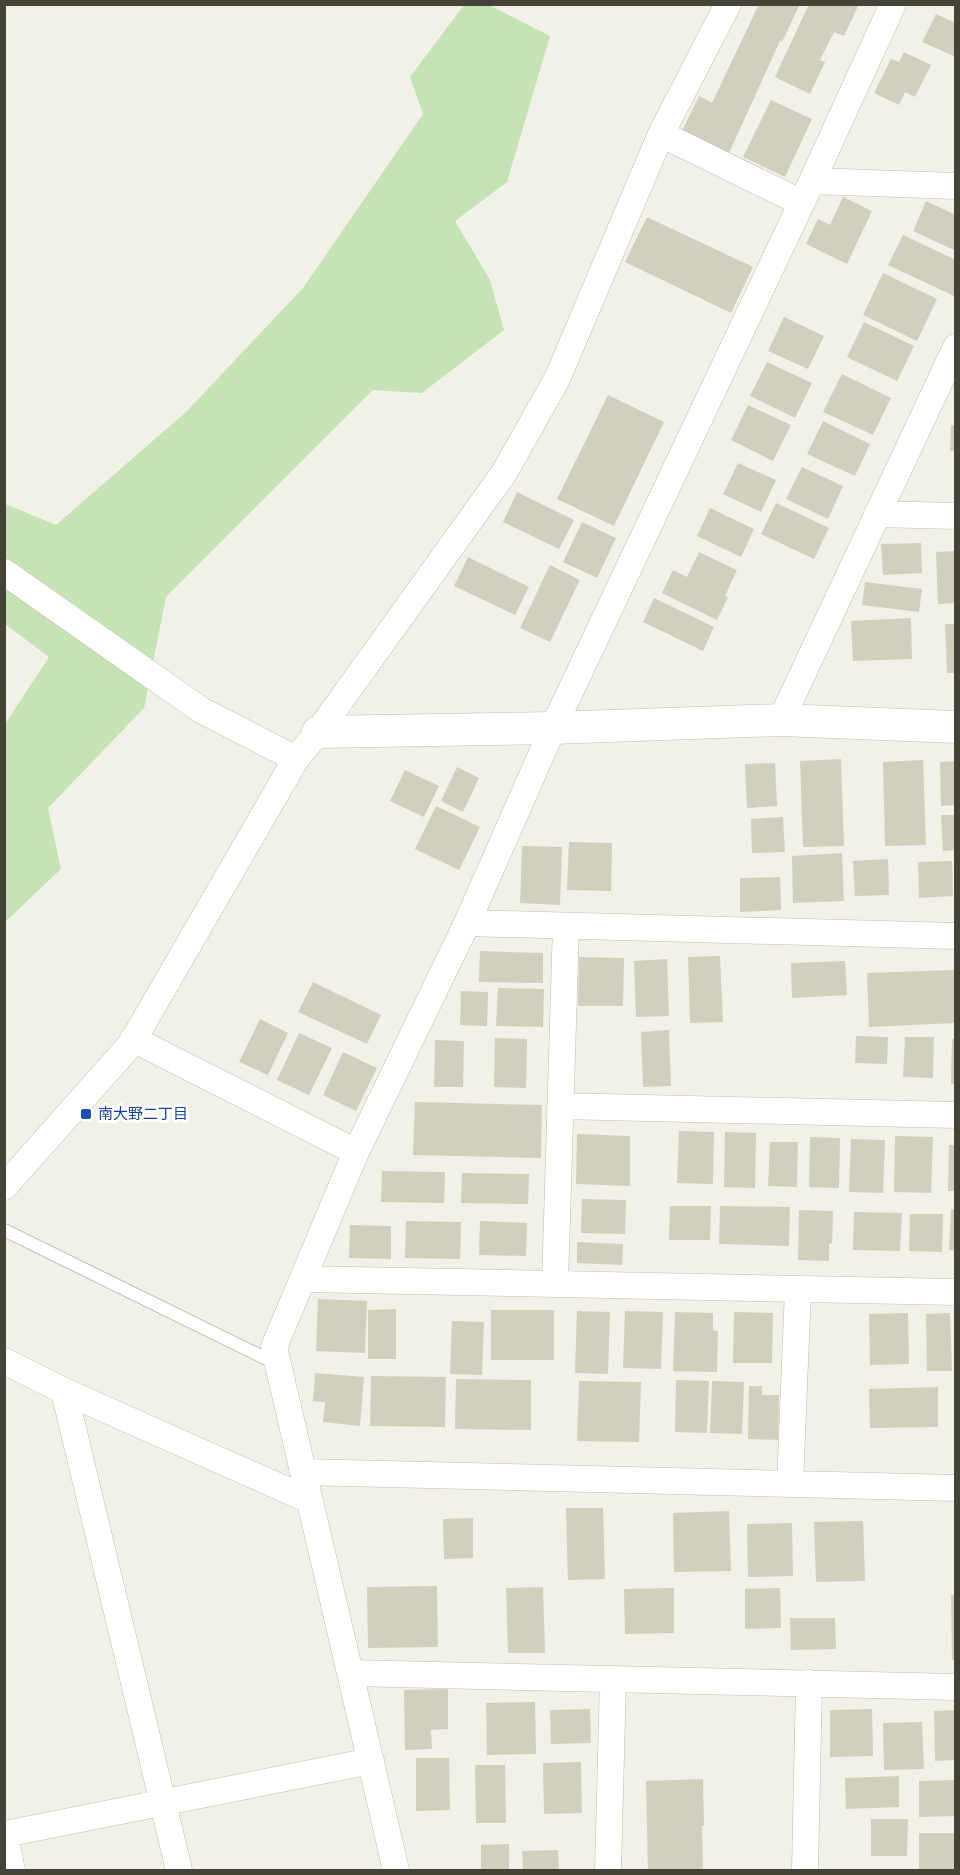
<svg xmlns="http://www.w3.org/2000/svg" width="960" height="1875" font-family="'PT Sans','Noto Sans JP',sans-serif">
<rect width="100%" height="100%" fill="#f2f1e8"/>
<path fill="#c5e3b5" d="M464,5H489L550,36L507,182L455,221L490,280L504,330L422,393L373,390L166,597L144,708L48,808L61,869L5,922V724L49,657L5,624V504L56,525L186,412L303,288L423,114L410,77Z"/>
<path fill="#d3cfbe" d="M759,4H800L782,42L780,41L729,153L682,131L699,96L712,103Z
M809,4H859L844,36L834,32L820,60L825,62L810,94L775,77Z
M936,14L956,23V57L922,42Z
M904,52L931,65L915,97L905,92L899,105L874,93L891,59L899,62Z
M771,100L812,119L785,177L743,157Z
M843,197L872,211L847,264L806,244L818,219L830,225Z
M926,201L956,215V251L913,231Z
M647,217L753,267L731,313L625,262Z
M903,235L956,260V297L888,265Z
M883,273L937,299L917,341L863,315Z
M784,317L824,336L808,369L768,351Z
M864,322L914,346L897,381L847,357Z
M767,362L812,383L795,418L750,396Z
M842,374L891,398L873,435L823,412Z
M608,395L664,422L614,526L557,499Z
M748,405L791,425L773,461L731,440Z
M823,421L870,444L855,476L807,454Z
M951,425L956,426V451H950Z
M738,463L776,480L761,512L723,494Z
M802,467L843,486L828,519L786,499Z
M517,492L574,520L559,549L503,522Z
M776,503L829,528L814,559L761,534Z
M710,508L754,529L741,557L697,536Z
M582,522L616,538L597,578L563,562Z
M921,543L922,573L883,575L881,544Z
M955,551L956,603L938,604L936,552Z
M699,552L737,570L725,596L728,597L717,620L662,593L673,570L687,577Z
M468,557L529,587L515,615L454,586Z
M550,565L580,580L550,642L520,628Z
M865,582L922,589L919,612L862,605Z
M654,598L714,627L703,651L643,622Z
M911,618L912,659L853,661L851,621Z
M945,624H956V673H947Z
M841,759L844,846L803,847L800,761Z
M923,760L926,845L885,846L883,762Z
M956,761V805L941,806L940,762Z
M775,763L777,806L747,808L745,764Z
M457,767L479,778L463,812L441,801Z
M405,770L439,786L424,817L390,801Z
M436,806L480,827L459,870L415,849Z
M941,815H956V850L943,851Z
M783,817L785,852L752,853L751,819Z
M569,842L612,843L611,891L567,890Z
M522,846L562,847L560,905L520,903Z
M842,853L844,901L793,903L792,856Z
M888,859L889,895L855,896L853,861Z
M952,861L953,896L919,898L918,862Z
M780,877L781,910L740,912V878Z
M480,951L543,953V983L479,982Z
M720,956L723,1022L690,1023L688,957Z
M579,957L624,958L623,1006H578Z
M667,959L669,1016L636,1017L634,961Z
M845,961L847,995L792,998L791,963Z
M954,970L956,1023L869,1027L867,973Z
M313,982L381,1015L367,1044L298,1012Z
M498,988L544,989L543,1027L496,1026Z
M461,991L488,992L487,1026L460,1025Z
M260,1019L288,1033L268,1075L239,1062Z
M669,1030L671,1086L643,1087L641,1032Z
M299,1033L332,1048L309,1095L277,1080Z
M856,1036L888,1037L887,1064L855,1063Z
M905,1037H934L933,1078L903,1077Z
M495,1038L527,1039L526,1088L494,1087Z
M952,1039H956V1084H951Z
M435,1040L464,1041L463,1087H434Z
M343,1052L377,1068L356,1111L323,1095Z
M415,1102L542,1105L541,1158L413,1155Z
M679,1131L714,1132L713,1184L677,1183Z
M725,1132L756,1133L755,1188L724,1187Z
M577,1134L630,1136V1186L576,1184Z
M895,1136L933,1137L931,1193L894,1192Z
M810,1137L840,1138L839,1188L809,1187Z
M851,1139L885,1140L883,1193L849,1192Z
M770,1142H798L797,1187L768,1186Z
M949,1145H956V1191H948Z
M382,1171L445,1172L444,1203L381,1202Z
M462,1173L529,1174L528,1204L461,1203Z
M582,1199L626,1200L625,1234L581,1233Z
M670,1206H711L710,1240H669Z
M720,1206L790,1207L789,1246L719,1244Z
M951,1209L956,1210V1251L949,1250Z
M799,1210L833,1211L832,1243L829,1244V1261L798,1260Z
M854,1212L902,1213L900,1251L853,1250Z
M910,1214H943L942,1252L909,1251Z
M406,1221L461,1222L460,1259L405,1258Z
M480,1221L527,1223L526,1256L479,1255Z
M350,1225L391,1226V1259L349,1258Z
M577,1242L623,1244L622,1265L577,1263Z
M318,1299L367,1301L365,1353L316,1351Z
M396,1309V1359H368V1310Z
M491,1310H554V1360H491Z
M577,1311L610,1312L608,1374L575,1373Z
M625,1311L663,1312L661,1369L623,1368Z
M675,1312L713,1313V1330L718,1331L717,1372L673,1371Z
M734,1312L773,1313L772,1363H733Z
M908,1313L909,1364L870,1365L869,1314Z
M950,1313L952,1371H927L926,1314Z
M452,1321L484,1322L482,1375L450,1374Z
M315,1373L364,1377L360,1426L323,1422L325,1402L313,1401Z
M371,1376L446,1377L445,1427L370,1426Z
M456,1379L531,1380V1430L455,1429Z
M676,1380L709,1381L707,1433L675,1432Z
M579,1381L641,1382L639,1442L577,1441Z
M712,1381L744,1382L742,1434L710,1433Z
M749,1386H762V1395H779L778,1440L748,1439Z
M938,1387V1427L870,1428L869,1389Z
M566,1508H603L605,1579L568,1580Z
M729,1511L731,1571L674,1572L673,1513Z
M473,1518V1558L444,1559L443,1519Z
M863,1521L865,1581L816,1582L814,1522Z
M792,1523L793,1576L748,1577L747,1524Z
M437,1586L438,1647L368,1648L367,1587Z
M543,1587L545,1653H508L506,1588Z
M674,1588V1633L625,1634L624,1589Z
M780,1588L781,1628L745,1629V1589Z
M951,1595H956V1660H952Z
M790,1618H835L836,1649L791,1650Z
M448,1689V1729L431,1730L432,1749L405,1750L404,1690Z
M535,1702L536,1754L487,1755L486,1703Z
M590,1709L591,1743L551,1744L550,1710Z
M872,1709L873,1756L830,1757V1710Z
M956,1710V1760L935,1761L934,1711Z
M922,1722L924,1769L884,1770L883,1723Z
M416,1758H449L450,1810L416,1811Z
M581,1762L582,1813L544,1814L543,1763Z
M475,1765H505L506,1823H476Z
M899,1776V1807L846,1809L845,1778Z
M703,1779L704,1826H702L703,1870H648L646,1781Z
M956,1780V1816L919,1817V1781Z
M871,1819H908L907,1856H871Z
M919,1833H956V1869H919Z
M509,1844V1870H481V1845Z
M558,1850L559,1870H523L522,1851Z"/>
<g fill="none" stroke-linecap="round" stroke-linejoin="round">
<g stroke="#c0bdae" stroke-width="14">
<path id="service" d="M4,1230L277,1364"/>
</g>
<g stroke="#c0bdae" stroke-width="27">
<path id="minor" d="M661,134L802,203
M812,181L956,186
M877,514L956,516
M4,572L201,710L296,759
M781,720L956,347
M467,923L956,936
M133,1039L356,1152
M560,1106L956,1115
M4,1187L131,1044L296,759L318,732L504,473L557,379L661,134L728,4
M303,1279L956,1292
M555,1284L566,926
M4,1361L64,1391L309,1500
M64,1391L179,1870
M303,1472L956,1488
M790,1484L798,1289
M351,1673L956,1687
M4,1833L12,1870
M5,1834L371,1761
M396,1870L274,1347L356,1152L467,923L553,728L812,181L893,4
M608,1870L613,1679
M805,1870L809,1683"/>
</g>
<g stroke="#c0bdae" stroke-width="33">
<path id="tertiary" d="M318,732L553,728L781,720L956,727"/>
</g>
<use href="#service" stroke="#fff" stroke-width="12"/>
<use href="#minor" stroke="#fff" stroke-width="26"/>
<use href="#tertiary" stroke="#fff" stroke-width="32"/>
</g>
<rect fill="#1a4fb4" stroke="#fff" stroke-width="2" x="80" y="1108" width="12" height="12" rx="3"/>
<g text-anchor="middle" stroke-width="6" stroke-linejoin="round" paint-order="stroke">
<g font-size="15" fill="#164399" stroke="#fff" text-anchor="start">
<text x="98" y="1119">南大野二丁目</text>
</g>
</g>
<rect width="960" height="1875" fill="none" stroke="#454237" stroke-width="12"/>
</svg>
